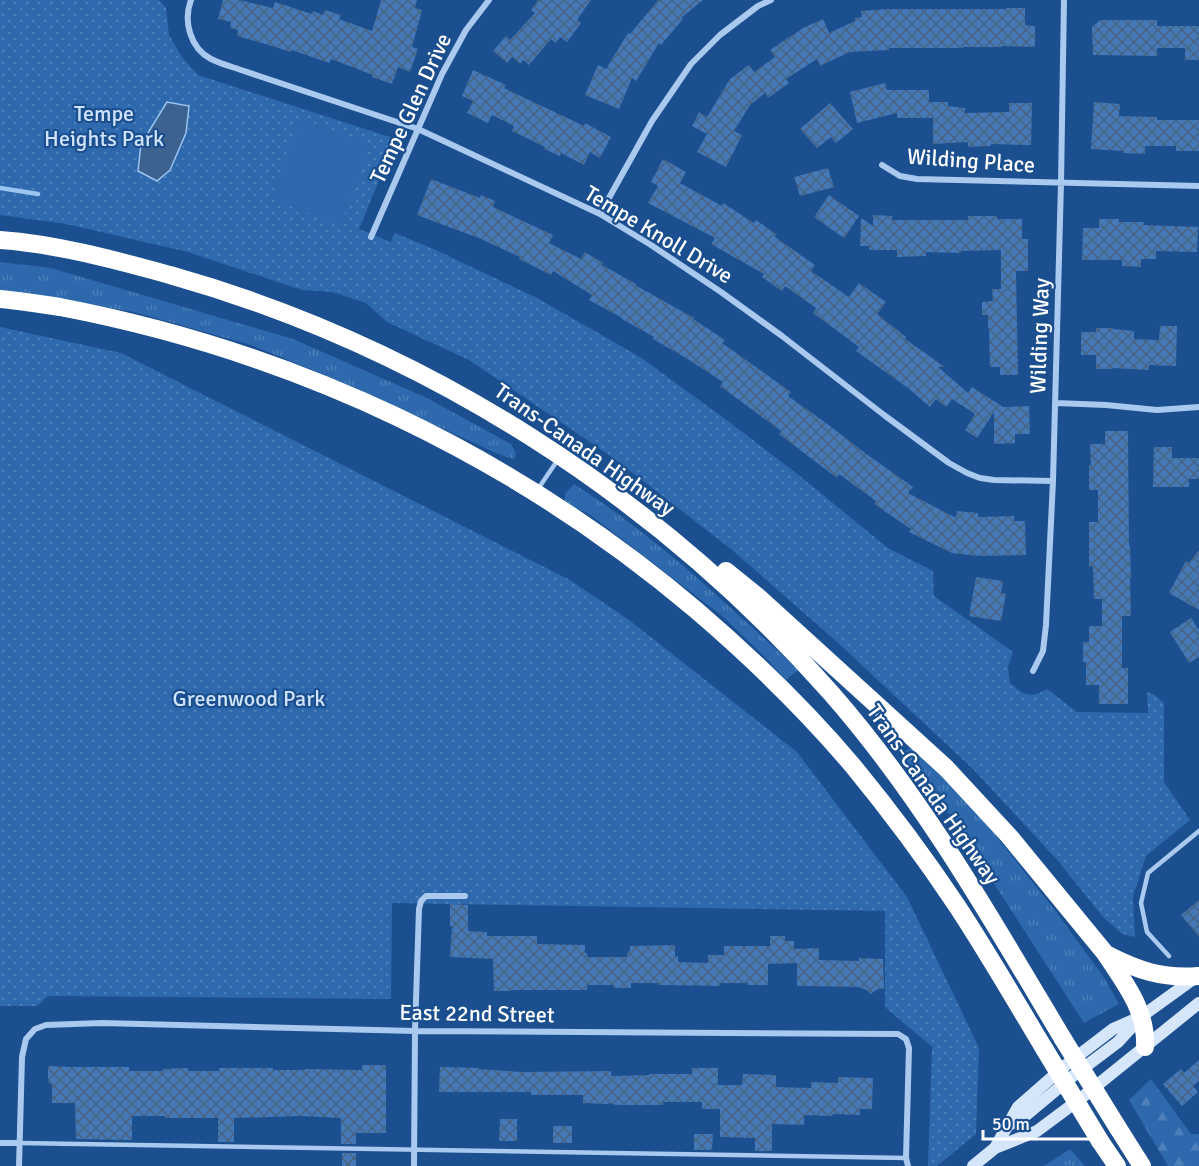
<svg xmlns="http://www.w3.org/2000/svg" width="1199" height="1166" font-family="Signika,sans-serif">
<defs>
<pattern id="grass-tufts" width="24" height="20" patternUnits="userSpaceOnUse" patternTransform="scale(1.5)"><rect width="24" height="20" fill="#2e69ad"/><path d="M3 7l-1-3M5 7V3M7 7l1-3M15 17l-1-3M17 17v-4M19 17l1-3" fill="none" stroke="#4d80b9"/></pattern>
<pattern id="forest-firs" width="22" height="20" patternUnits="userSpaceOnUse" patternTransform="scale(1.5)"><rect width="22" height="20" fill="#2e69ad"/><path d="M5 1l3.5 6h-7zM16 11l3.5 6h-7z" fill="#4d80b9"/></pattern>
<pattern id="park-dots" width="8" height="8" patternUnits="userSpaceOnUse" patternTransform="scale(1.5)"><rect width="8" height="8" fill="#2e69ad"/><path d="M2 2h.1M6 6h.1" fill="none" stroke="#4d80b9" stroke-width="1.8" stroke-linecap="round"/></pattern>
<pattern id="building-cross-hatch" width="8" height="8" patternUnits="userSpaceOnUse" patternTransform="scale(1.5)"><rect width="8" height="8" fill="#4478b7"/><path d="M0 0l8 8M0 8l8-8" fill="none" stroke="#486282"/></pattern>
</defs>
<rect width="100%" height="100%" fill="#1b4f8f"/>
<path fill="url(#grass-tufts)" d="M0,262L51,268L293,339L427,398L511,444L516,453L514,459L498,454L344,383L251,345L134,312L29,294L0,291Z
M574,484C656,536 727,604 798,670L786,680L762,654L721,615L589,514L565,503V494Z
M913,746L985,822L1057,913L1103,976L1119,1004L1084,1023L947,811L901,754Z
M1070,1149L1085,1166H1044Z"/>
<path fill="url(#forest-firs)" d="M1151,1079L1191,1134H1199V1166H1168L1129,1100Z"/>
<path fill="url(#park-dots)" d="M0,0H159L166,8L169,35L182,57L198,75L396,139L359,229L391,242L395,233L436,250L537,298L640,357L732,424L796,473L888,548L933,571L934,596L1013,652L1008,667L1010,683C1024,695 1030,699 1047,689L1077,712L1148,713L1147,692L1155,695L1164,703V782L1190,820L1146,856L1133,897L1135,937L1122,934L1103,917L1058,861L974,770L837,642L731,549L612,457L469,360L387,322L366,303L332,292L302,290L188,252L66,224L0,215Z
M0,327L121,353L570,580L629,620L797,752L907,897L979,1048L976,1134L937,1166H928L932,1047L885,1007V911L392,903L391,999L48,996L37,1006H0Z"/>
<path fill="#2e69ad" d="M300,119L370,144L341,225L271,199Z"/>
<path fill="#3c6290" stroke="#9cc4f0" stroke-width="1.5" d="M167,102L189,106L186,133L170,170L157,181L138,171L141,144Z"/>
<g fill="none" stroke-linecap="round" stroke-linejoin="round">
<path stroke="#9cc4f0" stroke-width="4.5" d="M0,188L38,194"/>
</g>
<path fill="url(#building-cross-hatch)" d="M223,0H239L273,8L275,2L312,14L313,11L323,15L325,10L341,15L339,19L372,31L381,0H417L415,8L422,10L412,47L418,49L410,72L398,67L392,84L372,77L373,75L331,59L329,63L292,50L291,52L259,42L237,36L238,30L230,28L231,22L218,19Z
M538,0H591L577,20L581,23L567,42L560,37L556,43L551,39L529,65L523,60L520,64L512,57L507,63L493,51L506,36L510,40L535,13L531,10Z
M658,0H703L681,18L683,19L661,45L659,43L636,81L632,78L619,109L585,95L598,65L606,69L628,33L630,34Z
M1006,8H1025V25L1035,26V47L1001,46V47H963V48H889V50L850,52L820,66L817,59L786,79L789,83L768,98L765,93L750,105L734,131L742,135L726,167L697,152L707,134L692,126L699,112L707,117L730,79L749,65L754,72L775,57L770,50L803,28L823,19L829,33L855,21V18L862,17L861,11L887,9H1006Z
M1100,20H1157V26H1199V60H1185V48H1157V56L1093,55L1092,27Z
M473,70L506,85L504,88L584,126L585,123L611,137L600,158L590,152L584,165L561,153L560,156L544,149L545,147L512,131L514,126L492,115L488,123L467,113L473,101L462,96Z
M885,83L887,90H929V102H948V106L965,108V113L1009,112V103H1032L1031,145L991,144V146L968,147V142L933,144V118H897V113L857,123L850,92Z
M1094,102L1120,104L1119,116L1157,117V120H1199V151H1176V146H1145V154L1123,153V151L1091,149Z
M830,103L853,129L836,143L831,137L817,148L800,129Z
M663,159L686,172L680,183L722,206L723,203L754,223L756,220L776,234L775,237L815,265L811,271L849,297L859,283L886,302L877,314L906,337L905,339L945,367H938L968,393L972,387L1003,407L1029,406L1030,434H1015V443L994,444V412L977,438L965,430L975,414L952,399L946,407L936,399L930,407L908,388L856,351L859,347L813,313L816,308L785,286L782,291L762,277L764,274L711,244L715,238L648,203L658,186L651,182Z
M828,168L834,187L800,196L794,177Z
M431,179L480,198L481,195L495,201L493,207L553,235L549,243L581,259L585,252L603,263L602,265L636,284L635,285L694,318L693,319L725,340L722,343L791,392L788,396L826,423L865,453L913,487L908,493L956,518L957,511L978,513V517L1014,516V521H1025L1026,555L979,556L952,553L909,532L911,529L874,504L876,501L839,474L837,478L779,434L781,431L720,386L723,382L686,358L653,339L654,337L622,319V318L589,300L592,295L553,271L551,275L519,259L520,257L481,239L417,215Z
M829,195L859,216L844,238L814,217Z
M873,215L892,216V220H968V216H997V219H1022V239H1028V271H1016L1018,375H1000V367H990L989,328H988V315H982V302L993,301L992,289H1001V250L961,251V253L926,252V256L897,257V250H869V246H860L861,218L873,226Z
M1099,219H1119V222H1144L1143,225L1198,227L1197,252L1156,251V259H1141V267L1122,266V260H1082L1083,228H1099Z
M1160,326H1177L1176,366L1149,365V370L1112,368V369H1096V355H1081V332H1096V328H1113V329L1134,331V339L1159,340Z
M1105,431H1128L1129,546H1130L1131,577H1130L1131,616H1122V668H1128V704H1099V685H1086V662H1083V642H1089V626H1102V599H1094L1093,566L1089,567V522H1098V490H1089V465H1091L1090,444H1105Z
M1154,447H1172V458H1199V479H1189V487H1153Z
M1199,550V610L1169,593L1186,561L1189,563Z
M976,577L1003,581L1001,593L1006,594L1001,621L969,616Z
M1191,618L1199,630V657L1189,663L1170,632Z
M1199,900V937L1181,915Z
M450,904L468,905V931L487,932V936H537V944L585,945V953H587V957H627L628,951H630V946L675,945V957L678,956V962L708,963V955H724V946H770V936H785V941H794V949L819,948V960L859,961V958L883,959L884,989H878L871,994L865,989L859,988V987L797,986V963L768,964V985H748V983H720V986L658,985V983H631V988H614L613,985H587V990H511V991H494L493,959L450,957L452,926H450Z
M1199,1060V1081L1193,1086L1198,1092L1182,1106L1163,1084L1181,1069L1184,1073Z
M362,1065H386V1133H356V1144H341V1118L300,1116L234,1118V1142H218V1118H165V1116H132V1140L76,1139L75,1103H52V1084L49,1083L48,1078V1066L69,1067H129V1071H163V1069L188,1068V1071H219V1068H273V1070H305V1069L362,1070Z
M440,1067L479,1068V1069L522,1072L611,1071V1076L649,1075V1074H692V1068H718V1085H742L743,1074L776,1075V1087L811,1088V1082L838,1083V1077L873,1078L872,1109H860V1115L833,1114L832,1116L804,1115V1125L772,1124V1151H755V1138L720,1137V1109H702V1102H663V1105H617L608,1103V1104L583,1103V1095H531V1092H439Z
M500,1119H517V1141H499Z
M553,1126H572V1143H553Z
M694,1134H713L712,1150H694Z
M342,1153H356V1166H342Z"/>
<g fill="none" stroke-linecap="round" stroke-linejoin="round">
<path stroke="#a9c9ee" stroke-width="4.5" d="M538,489L557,461
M1169,956L1147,932L1141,903L1148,873L1199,831
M20,1143L906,1158"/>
<path stroke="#a9c9ee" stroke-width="6" d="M191,0C183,21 190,48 211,59C219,63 229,66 238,69L418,129L600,214L651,245L721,292L782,336L884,415L949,463L967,473L980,478L994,480L1053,481
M882,165L900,176L917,179L1199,186
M600,214L652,121L691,64L720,35L758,6L771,0
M371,237L442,74L466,30L489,0
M1056,403L1106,405L1157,410L1199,407
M1033,671L1043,651L1046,625L1053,481L1061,183L1064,0
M0,1143H20
M19,1166L22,1057L26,1039L35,1029L46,1025L102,1023L415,1031L898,1034L906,1039L909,1048L906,1158L908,1166
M414,1166L415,1031L419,909L421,901L426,896H465"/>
<path stroke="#d6e6fa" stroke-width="12" d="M1007,1126L1025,1116L1073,1076L1118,1042L1142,1016L1196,977
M995,1148L1018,1107L1066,1065L1113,1029L1138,1018
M973,1166L995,1148L1037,1131L1080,1099L1199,1003"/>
<path stroke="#fff" stroke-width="18" d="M0,240C57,244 115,260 170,275C425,347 656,495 831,693C923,798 992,920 1063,1039
M0,299C20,301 40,304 60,307C296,352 513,455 696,610C752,658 805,709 853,766C890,811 925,858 957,906C988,953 1016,1002 1045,1050
M726,571L757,596L946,768L1009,836L1105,953C1124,982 1147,1010 1145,1047
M1106,954C1137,970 1162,979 1198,976
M1118,1128L1142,1166
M1100,1141L1117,1166"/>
<path stroke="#fff" stroke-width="18" d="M1063,1039L1118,1128
M1045,1050L1100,1141"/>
</g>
<g text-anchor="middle" stroke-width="4.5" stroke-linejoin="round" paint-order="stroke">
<g font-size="22" fill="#fff" stroke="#1b4f8f">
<text transform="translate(410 108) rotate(-65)" y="8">Tempe Glen Drive</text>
<text transform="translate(971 160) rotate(4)" y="8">Wilding Place</text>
<text transform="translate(659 234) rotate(31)" y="8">Tempe Knoll Drive</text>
<text transform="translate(1039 336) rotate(-88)" y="8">Wilding Way</text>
<text transform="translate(585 449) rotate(35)" y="8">Trans-Canada Highway</text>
<text transform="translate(934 794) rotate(55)" y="8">Trans-Canada Highway</text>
<text transform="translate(477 1013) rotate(1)" y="8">East 22nd Street</text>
</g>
<g font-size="22" fill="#cfe3fa" stroke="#1b4f8f">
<text x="104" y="121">Tempe<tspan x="104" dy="25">Heights Park</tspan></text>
<text x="249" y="706">Greenwood Park</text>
</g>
</g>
<path d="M983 1130v9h117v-9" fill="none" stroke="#ffffff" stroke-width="3"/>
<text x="992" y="1130" font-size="18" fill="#ffffff" stroke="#1b4f8f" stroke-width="4.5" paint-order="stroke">50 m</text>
</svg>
